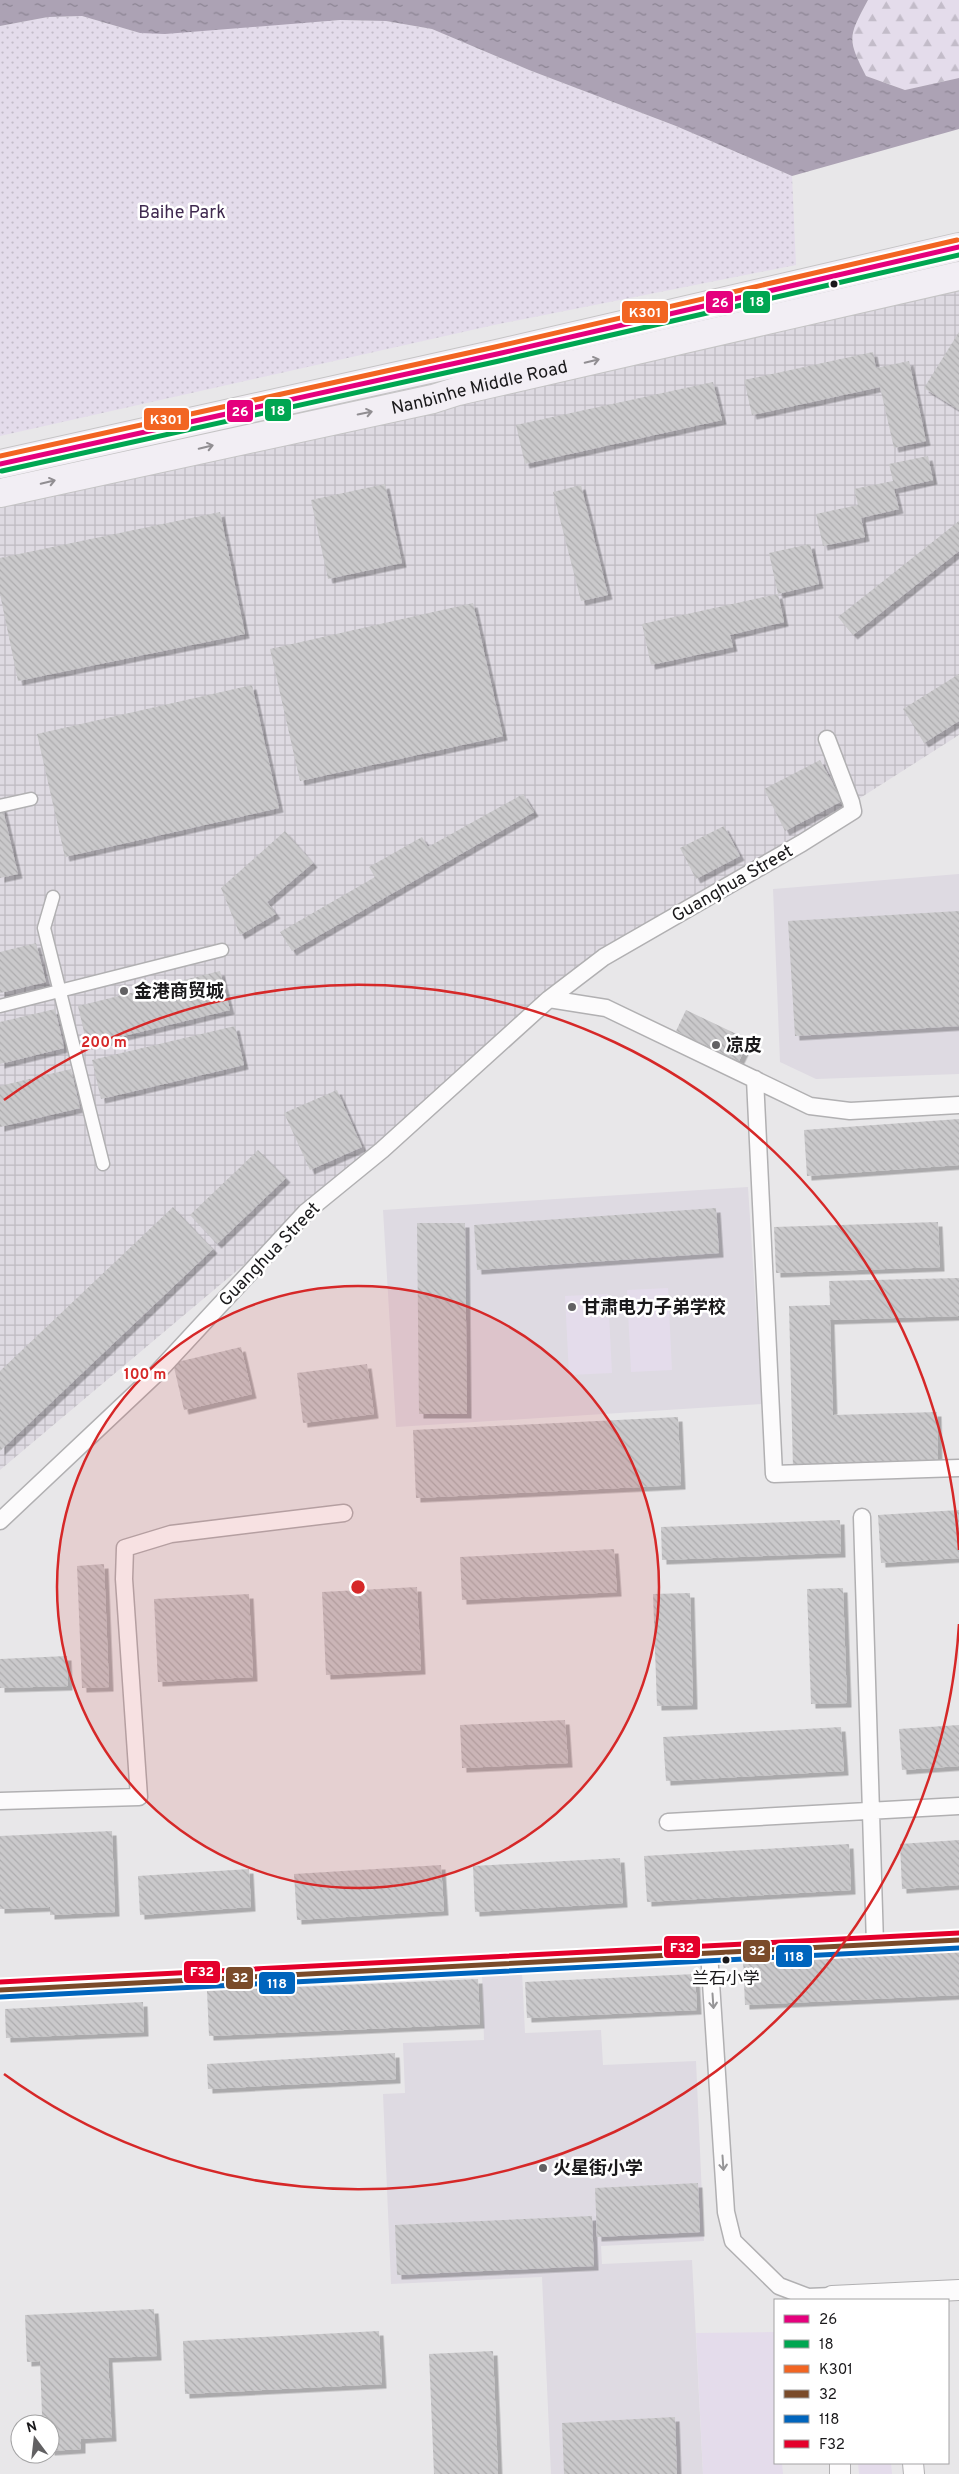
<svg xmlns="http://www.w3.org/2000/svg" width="959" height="2474" font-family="Overpass,'Noto Sans SC',sans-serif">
<defs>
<pattern id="industrial-grid" width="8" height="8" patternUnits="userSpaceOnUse" patternTransform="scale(1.25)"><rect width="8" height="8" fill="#dedae2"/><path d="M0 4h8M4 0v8" fill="none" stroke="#bebac1"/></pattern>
<pattern id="forest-firs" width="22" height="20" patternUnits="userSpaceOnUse" patternTransform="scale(1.25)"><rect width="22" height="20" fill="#e4dceb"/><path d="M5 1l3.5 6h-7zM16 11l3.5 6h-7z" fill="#c3bcc9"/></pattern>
<pattern id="park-dots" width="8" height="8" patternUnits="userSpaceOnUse" patternTransform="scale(1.25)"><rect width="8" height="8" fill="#e4dceb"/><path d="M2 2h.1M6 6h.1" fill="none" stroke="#c3bcc9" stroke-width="1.8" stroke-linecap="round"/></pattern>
<pattern id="water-ripples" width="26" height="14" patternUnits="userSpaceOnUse" patternTransform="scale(1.25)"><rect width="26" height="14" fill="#aca2b4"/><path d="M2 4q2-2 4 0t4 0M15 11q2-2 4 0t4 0" fill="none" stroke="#8b8392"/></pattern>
<pattern id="building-back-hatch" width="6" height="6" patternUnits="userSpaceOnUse" patternTransform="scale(1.25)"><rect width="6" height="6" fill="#cac9cb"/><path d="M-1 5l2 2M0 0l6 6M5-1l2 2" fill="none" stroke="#adacae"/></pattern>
<filter id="shadow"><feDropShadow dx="4.5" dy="4.5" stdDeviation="0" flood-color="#0004"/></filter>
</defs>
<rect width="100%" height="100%" fill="#e8e7e9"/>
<path fill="#dedae2" d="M959,874V1074L816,1079L780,1062L773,889Z
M748,1187L762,1404L396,1427L383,1210Z
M522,1972L525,2033L601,2030L603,2065L696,2061L704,2241L601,2246L602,2264L692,2260L703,2474H551L542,2277L391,2284L383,2094L405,2093L403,2043L484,2040L482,1973Z"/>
<path fill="url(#industrial-grid)" d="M959,240V735L606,960L0,1470V482Z"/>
<path fill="#e4dceb" d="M668,1288L672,1370L631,1372L627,1290Z
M608,1294L612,1373L569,1375L565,1296Z
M775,2332V2463H782L783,2474H703L696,2333Z
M858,2463H891L892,2474H859Z"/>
<path fill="url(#forest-firs)" d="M868,0H959V78L905,90L866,76C847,39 848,37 868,0Z"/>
<path fill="url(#park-dots)" d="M82,16L140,33L340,20L386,21L432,29L529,70L676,126L792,176L796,265L494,325L0,436V26L48,17Z"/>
<path fill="url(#water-ripples)" d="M0,0H868C848,37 847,39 866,76L905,90L959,78V129L792,176L676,126L529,70L432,29L386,21L340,20L165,34L140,33L82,16L48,17L0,26Z"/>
<path fill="url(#building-back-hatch)" filter="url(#shadow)" d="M959,332V410L924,388Z
M873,352L876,368L909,361L926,441L894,448L880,387L752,415L744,380Z
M713,382L722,420L525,464L516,425Z
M928,456L933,480L894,489L899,509L861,518L865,537L823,546L816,514L858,505L854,489L893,481L889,464Z
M385,484L402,563L328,579L311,500Z
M581,485L608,595L581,601L553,492Z
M220,512L245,634L18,681L0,594V558Z
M959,521V551L853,635L838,617Z
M810,544L819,584L778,594L769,553Z
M778,594L784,622L730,635L733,647L651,665L642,624Z
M473,603L503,736L300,781L270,649Z
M959,674V721L924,743L903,709Z
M252,685L279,808L65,857L37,734Z
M820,760L842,801L785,831L764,789Z
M523,794L534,812L292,951L280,932L375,877L369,867L422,837L428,847Z
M0,797L18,874L0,878Z
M724,826L740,856L696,879L680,848Z
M285,831L313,863L267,902L276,914L240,935L221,888Z
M959,911V1026L795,1036L788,921Z
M36,943L46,982L0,993V952Z
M220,971L230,1010L87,1045L78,1006Z
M55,1009L64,1048L0,1064V1022Z
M686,1010L749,1040L739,1061L676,1031Z
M235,1026L244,1065L101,1099L92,1060Z
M71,1069L80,1108L0,1127V1086Z
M337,1090L362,1147L310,1170L284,1113Z
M959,1119V1165L807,1176L804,1130Z
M258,1150L286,1178L217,1244L190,1215Z
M173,1207L213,1249L0,1451V1371Z
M716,1208L719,1253L477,1270L474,1225Z
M938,1222L940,1267L776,1273L774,1227Z
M417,1223H465L467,1414H419Z
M959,1278V1316L830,1320L833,1415L937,1412L938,1465L793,1469L789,1306L830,1305L829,1281Z
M241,1347L252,1394L184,1410L173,1363Z
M367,1364L374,1414L303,1423L297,1373Z
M678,1417L681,1485L416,1498L413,1430Z
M959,1510V1558L881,1563L878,1515Z
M840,1520L841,1553L662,1560L661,1527Z
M614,1549L617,1592L462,1600L460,1557Z
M104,1564L109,1687L82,1688L77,1566Z
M417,1587L421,1670L326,1675L322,1592Z
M843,1588L847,1703L811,1704L807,1589Z
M690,1593L693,1705L657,1706L653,1594Z
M249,1594L253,1677L158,1682L154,1599Z
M67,1656L68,1686L0,1688V1659Z
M565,1720L568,1763L462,1768L460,1725Z
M959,1725V1766L902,1770L899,1729Z
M841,1727L844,1771L666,1781L663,1737Z
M112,1831L115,1912L50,1915V1907L0,1909V1836Z
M959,1840V1885L902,1889L900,1844Z
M849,1844L851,1890L647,1902L644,1856Z
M620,1858L623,1903L475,1912L473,1866Z
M441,1865L444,1911L297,1920L294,1874Z
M249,1869L251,1907L140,1915L138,1876Z
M959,1949V1995L745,2005L743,1959Z
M695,1974L697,2010L527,2018L525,1982Z
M478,1979L480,2024L209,2036L207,1991Z
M143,2002L144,2032L6,2038L5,2009Z
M395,2053L396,2079L208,2089L207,2064Z
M698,2183L700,2232L597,2237L595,2188Z
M592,2216L594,2266L397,2275L395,2225Z
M154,2309L157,2356L108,2358L112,2437L81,2439V2449L50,2451V2424H32L31,2415H42L40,2361L27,2362L25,2315Z
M379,2331L382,2384L185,2394L183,2341Z
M493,2351L498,2474H434L429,2354Z
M675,2417L677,2474H564L562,2423Z"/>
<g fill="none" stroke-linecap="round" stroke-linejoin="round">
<g stroke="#b1b0b2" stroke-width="15">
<path id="pedestrian" d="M0,806L31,799
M53,897L44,928L103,1164
M0,1006L222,950"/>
</g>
<g stroke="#b1b0b2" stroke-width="19">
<path id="minor" d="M549,999L606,1008L810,1106L850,1111L959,1105
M755,1079L774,1474L959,1468
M862,1517L875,1944
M0,1521L156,1374L306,1212L382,1150L549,999L604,957L802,843L853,811L851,802L827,739
M0,1801L139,1797L124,1579L125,1548L171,1534L344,1513
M668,1822L959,1806
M709,1952L726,2212L733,2241L779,2286L808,2297L832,2296"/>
</g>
<g stroke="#b1b0b2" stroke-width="22">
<path id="tertiary" d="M0,1990L959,1940
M833,2300L832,2296L959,2290
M840,2463V2474
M913,2463L914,2474"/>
</g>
<g stroke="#c5c4c5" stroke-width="30">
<g id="trunk">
<path d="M0,464L497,354L959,247"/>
<path id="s1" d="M0,493L433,399L458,391L959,276"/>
</g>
</g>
<use href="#pedestrian" stroke="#fcfbfc" stroke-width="12"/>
<use href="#minor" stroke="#fcfbfc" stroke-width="16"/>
<use href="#tertiary" stroke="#fcfbfc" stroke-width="20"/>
<use href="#trunk" stroke="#f2eef4" stroke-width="28"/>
<g stroke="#fff" stroke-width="9">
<path id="bus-1" d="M0,464L497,354L959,247"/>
</g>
<g stroke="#fff" stroke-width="9">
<path id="bus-2" d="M2,471L499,361L959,255"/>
</g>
<g stroke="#fff" stroke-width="9">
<path id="bus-3" d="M0,456L495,347L957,240"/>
</g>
<g stroke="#fff" stroke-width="9">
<path id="bus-4" d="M0,1990L959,1940"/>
</g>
<g stroke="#fff" stroke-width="9">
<path id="bus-5" d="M0,1997L959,1948"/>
</g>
<g stroke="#fff" stroke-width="9">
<path id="bus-6" d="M0,1982L959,1933"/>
</g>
<use href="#bus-1" stroke="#e5007d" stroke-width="5"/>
<use href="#bus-2" stroke="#00a651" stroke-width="5"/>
<use href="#bus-3" stroke="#f26522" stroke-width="5"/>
<use href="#bus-4" stroke="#7a4b2a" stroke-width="5"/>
<use href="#bus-5" stroke="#0065bd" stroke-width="5"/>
<use href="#bus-6" stroke="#e4002b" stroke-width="5"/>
</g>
<defs><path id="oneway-shaft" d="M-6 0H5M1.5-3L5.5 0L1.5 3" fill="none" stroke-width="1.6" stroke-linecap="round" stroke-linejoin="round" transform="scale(1.25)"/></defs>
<g stroke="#918e92">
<use href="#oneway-shaft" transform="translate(592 361) rotate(-13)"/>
<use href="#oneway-shaft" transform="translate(365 413) rotate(-12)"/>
<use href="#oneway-shaft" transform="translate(206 447) rotate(-13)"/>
<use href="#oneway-shaft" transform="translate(48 482) rotate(-13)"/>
</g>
<g stroke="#969597">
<use href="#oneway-shaft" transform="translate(713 2001) rotate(86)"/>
<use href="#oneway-shaft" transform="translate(723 2163) rotate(86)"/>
</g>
<circle cx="358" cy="1587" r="301" fill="#d62828" fill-opacity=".12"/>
<g fill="none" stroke="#d62828" stroke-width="2.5">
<circle cx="358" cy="1587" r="301"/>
<path d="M959 1624A602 602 0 0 1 4 2074M4 1100A602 602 0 0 1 959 1550"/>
</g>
<g fill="#1a191b" stroke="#fff" stroke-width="2">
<circle cx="834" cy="284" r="4.5"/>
<circle cx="726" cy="1960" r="4.5"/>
</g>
<g fill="#626163" stroke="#fff" stroke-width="2">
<circle cx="124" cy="991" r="5"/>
<circle cx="716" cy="1045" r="5"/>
<circle cx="572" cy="1307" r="5"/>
<circle cx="543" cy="2168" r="5"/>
</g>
<g text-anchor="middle" stroke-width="5" stroke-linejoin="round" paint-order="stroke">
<g font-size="17" fill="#1a191b" stroke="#fff">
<text x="726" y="1984">兰石小学</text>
</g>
<g font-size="18" fill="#3f294f" stroke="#fff">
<text x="182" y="218">Baihe Park</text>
</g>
<g font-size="18" fill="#1a191b" stroke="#fff">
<text dy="6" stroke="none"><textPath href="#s1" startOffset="491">Nanbinhe Middle Road</textPath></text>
<text transform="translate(732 883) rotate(-30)" y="6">Guanghua Street</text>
<text transform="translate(269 1254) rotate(-46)" y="6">Guanghua Street</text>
</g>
<g font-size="18" font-weight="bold" fill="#1a191b" stroke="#fff" text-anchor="start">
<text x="134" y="997">金港商贸城</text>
<text x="726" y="1051">凉皮</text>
<text x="582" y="1313">甘肃电力子弟学校</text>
<text x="553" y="2174">火星街小学</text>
</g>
</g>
<circle cx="358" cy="1587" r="8" fill="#d62828" stroke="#fff" stroke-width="2.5"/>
<g font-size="15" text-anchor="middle" font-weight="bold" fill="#d62828" stroke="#fff" stroke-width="5" stroke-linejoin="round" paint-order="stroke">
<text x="104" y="1047">200 m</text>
<text x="145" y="1379">100 m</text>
</g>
<g stroke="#fff" stroke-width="2">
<rect x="742" y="290" width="29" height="24" rx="5" fill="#00a651"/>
<rect x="705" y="290" width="29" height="24" rx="5" fill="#e5007d"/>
<rect x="621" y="300" width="48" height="24" rx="5" fill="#f26522"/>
<rect x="264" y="398" width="28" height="24" rx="5" fill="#00a651"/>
<rect x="226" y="399" width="28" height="24" rx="5" fill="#e5007d"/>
<rect x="143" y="407" width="47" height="24" rx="5" fill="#f26522"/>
<rect x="663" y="1935" width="38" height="24" rx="5" fill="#e4002b"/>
<rect x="742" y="1939" width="29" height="24" rx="5" fill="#7a4b2a"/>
<rect x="775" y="1944" width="38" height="24" rx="5" fill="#0065bd"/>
<rect x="183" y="1960" width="38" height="24" rx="5" fill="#e4002b"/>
<rect x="225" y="1966" width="29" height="24" rx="5" fill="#7a4b2a"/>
<rect x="258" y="1971" width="38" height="24" rx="5" fill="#0065bd"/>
</g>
<g font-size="14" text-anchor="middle" font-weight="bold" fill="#fff">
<text x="757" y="306">18</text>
<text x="720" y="307">26</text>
<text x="645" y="317">K301</text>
<text x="278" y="415">18</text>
<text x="240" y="416">26</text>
<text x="166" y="424">K301</text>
<text x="682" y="1952">F32</text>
<text x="757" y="1955">32</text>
<text x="794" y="1961">118</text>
<text x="202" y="1976">F32</text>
<text x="240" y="1982">32</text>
<text x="277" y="1988">118</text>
</g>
<rect x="774" y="2299" width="175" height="165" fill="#ffffff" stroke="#a3a3a4"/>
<rect x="784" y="2315" width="25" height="8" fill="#e5007d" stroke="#a3a3a4"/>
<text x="819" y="2324" font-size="15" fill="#1a191b">26</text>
<rect x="784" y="2340" width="25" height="8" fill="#00a651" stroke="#a3a3a4"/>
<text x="819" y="2349" font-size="15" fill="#1a191b">18</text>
<rect x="784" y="2365" width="25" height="8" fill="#f26522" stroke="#a3a3a4"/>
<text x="819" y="2374" font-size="15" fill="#1a191b">K301</text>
<rect x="784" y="2390" width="25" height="8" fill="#7a4b2a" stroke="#a3a3a4"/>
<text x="819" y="2399" font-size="15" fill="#1a191b">32</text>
<rect x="784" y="2415" width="25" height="8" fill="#0065bd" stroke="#a3a3a4"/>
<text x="819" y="2424" font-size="15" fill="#1a191b">118</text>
<rect x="784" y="2440" width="25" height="8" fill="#e4002b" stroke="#a3a3a4"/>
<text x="819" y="2449" font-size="15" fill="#1a191b">F32</text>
<g transform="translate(35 2439) rotate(345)"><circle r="24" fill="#ffffff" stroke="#a3a3a4"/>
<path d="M0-4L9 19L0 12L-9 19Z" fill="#626163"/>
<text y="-8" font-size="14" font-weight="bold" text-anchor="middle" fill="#1a191b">N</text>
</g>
</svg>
